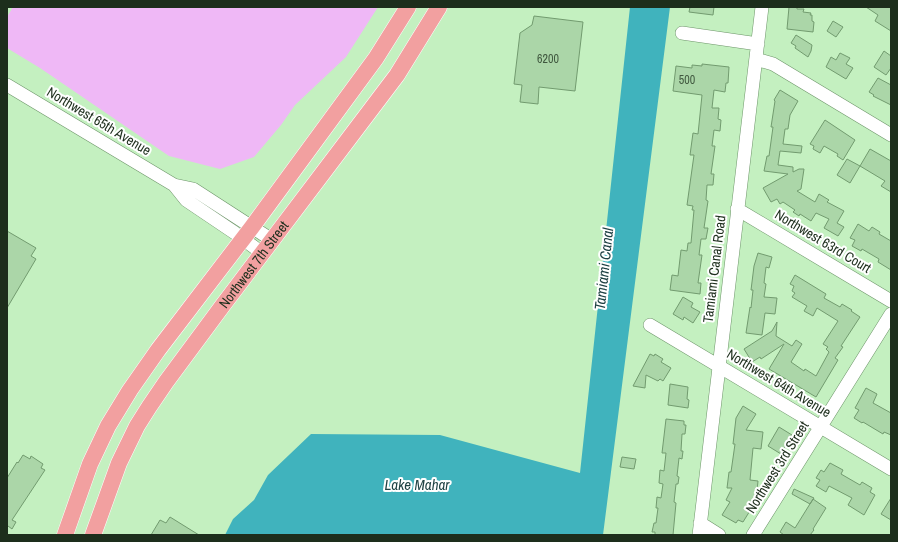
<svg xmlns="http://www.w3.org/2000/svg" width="898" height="542" font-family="'Archivo Narrow',sans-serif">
<rect width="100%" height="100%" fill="#c4f0c0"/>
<path fill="#efb8f6" d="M13,7H378L346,57L295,105L281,125L254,157L220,169L169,156L40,68L7,48V17Z"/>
<path fill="#40b3bd" d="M630,7H670L603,535H225L233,519L254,500L268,475L311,434L440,435L580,473Z"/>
<path fill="#abd6a8" stroke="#729b6f" d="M690,7H714L713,15L689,12Z
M789,7H797V9H804L803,12L811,13L810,15H812V21L814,22L813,32L787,29Z
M866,7H891V31L875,21L878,15Z
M534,16L583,22L575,91L539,87L538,104L520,102L522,85L514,84L520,33L532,25Z
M833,21L843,27L836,37L827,31Z
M796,35L812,45L811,51L808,57L795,48L796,46L791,43Z
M884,51L891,56V68L886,75L874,67Z
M840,53L850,58L846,64L853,68L846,79L826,67L831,57L836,60Z
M702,64L729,67L728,83H726L725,92L714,90L712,108H719L718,119L721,120L720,131L714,130L712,146H715L711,174H714L713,185H707L706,200L708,201L704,228H708L706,239H701L699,255H702L698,283H701L700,294L670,290L672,275L678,276L681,250L687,251L688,243H691L694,210H692L693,206L687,205L694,155H690L693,133L698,134L702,95L673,91L676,66L692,68V65L702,66Z
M878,78L891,85V105L873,96L874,95L869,92Z
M780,90L798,101L790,115L788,129H785L783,144L802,146L801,153L780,151L778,165L793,167V172L799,169H804L801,189L797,191L815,202L819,194L829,200L827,202L844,211L837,223L844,227L838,236L824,228L829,219L816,213L811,221L800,214L799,216L793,212L795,210L783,202L780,204L777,199L771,202L763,188L788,174L764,171L767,156H769L773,127H771L775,101L774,100Z
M825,120L855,140L843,160L837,156L838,154L824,146L820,153L813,149L814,146L810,144Z
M870,149L891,161V192L881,186L885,181L860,166Z
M847,159L860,166L850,183L837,175Z
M858,224L869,231L872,227L880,232L879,234L891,241V270L878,262L879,259L862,249L861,251L852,246L855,240L850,238Z
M7,231L36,248L31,256L36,259L7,308Z
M758,253L772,257L769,268L766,267L764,283L766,284L764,297L777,298L775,314L765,313L762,335L746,333L750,307L751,308L753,290H751L754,266Z
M795,275L826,294L824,298L840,307L842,304L852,310L851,311L860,317L841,346L843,347L835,358L838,360L816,397L769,369L784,344L761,359L760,357L752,362L744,349L772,331L777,322L776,336L792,346L796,340L802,344L791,362L804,371L805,369L816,376L829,352L826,349L828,347L823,344L838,321L817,308L813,316L804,311L807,306L792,297L795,293L792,291L794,286L790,284Z
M683,297L693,303L691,307L700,312L693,323L684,317L683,320L673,314Z
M650,354L654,356L655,354L663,359L661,362L671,368L663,381L660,379L658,381L646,375L645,388L633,386Z
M670,384L688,387L687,399L689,400L688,408L668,405Z
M866,388L877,394L873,403L891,413V435L884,432L883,434L863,422L862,423L854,418L859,410L855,408Z
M743,406L756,414L746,430L763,432L761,449L753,448L750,480L758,481L756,501L743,522L738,520L736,523L722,515L730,502L726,500L732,488H727L729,472H731L735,444H733L736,418Z
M666,419L684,421V425H686L685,434H682L681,451H683L682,459L679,458L677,476L679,477L678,484H676L674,502L676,503L673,535H655V532H652L654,523H656L658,508H656L657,497L661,498L663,484L659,483L660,470L664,471L666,453H662Z
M779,427L792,435L781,454L768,446Z
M23,455L30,459L31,456L43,464L41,468L45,470L12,520L16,522L12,529L8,526L7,528V478L17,462L18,463Z
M622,457L636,459L634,469L620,467Z
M830,463L843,470L841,474L860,485L862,482L872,488L870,492L875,495L864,515L848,505L852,498L829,486L826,492L816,486L820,480L816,478L821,470L824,472Z
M794,489L814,498L810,504L792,494Z
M891,498V520L881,514Z
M813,499L826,508L813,529L814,530L810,535H784L780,532L786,522L795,528Z
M170,517L199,535H151L160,520L166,523Z"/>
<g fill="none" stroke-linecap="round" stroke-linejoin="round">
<g stroke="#6d9569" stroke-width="14">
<path id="minor" d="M682,33L758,44
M756,59L773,64L891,135
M7,85L174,185L193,189L272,240
M174,185L186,200L235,233L262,253
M737,209L891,301
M650,325L891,469
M700,523L719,535
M699,535L762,7
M753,535L891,314"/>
</g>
<g stroke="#fff" stroke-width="17">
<g id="major">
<path d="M65,535L90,464L108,426L130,390L158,350L252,227L376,58L408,7"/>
<path id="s1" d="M93,535L119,463L137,426L149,407L166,382L223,305L397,75L439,7"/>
</g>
</g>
<use href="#minor" stroke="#fff" stroke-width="13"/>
<use href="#major" stroke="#f2a0a0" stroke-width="16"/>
</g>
<g text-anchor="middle" stroke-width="4" stroke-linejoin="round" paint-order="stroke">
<g font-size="12" fill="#40583f">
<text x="548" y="63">6200</text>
<text x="687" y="84">500</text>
</g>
<g font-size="14" fill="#1d2e1c" stroke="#fff">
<text transform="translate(99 121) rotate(31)" y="5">Northwest 65th Avenue</text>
<text transform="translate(823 241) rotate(31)" y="5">Northwest 63rd Court</text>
<text dy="5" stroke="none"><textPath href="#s1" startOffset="317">Northwest 7th Street</textPath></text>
<text transform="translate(714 269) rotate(-83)" y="5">Tamiami Canal Road</text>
<text transform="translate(779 383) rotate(31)" y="5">Northwest 64th Avenue</text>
<text transform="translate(777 467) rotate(-58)" y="5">Northwest 3rd Street</text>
</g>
<g font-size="15" font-style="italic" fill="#1f4244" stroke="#fff">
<text transform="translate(604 269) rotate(-84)" y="5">Tamiami Canal</text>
<text x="417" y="490">Lake Mahar</text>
</g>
</g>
<rect width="898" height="542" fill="none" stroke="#1d2e1c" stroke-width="16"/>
</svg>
